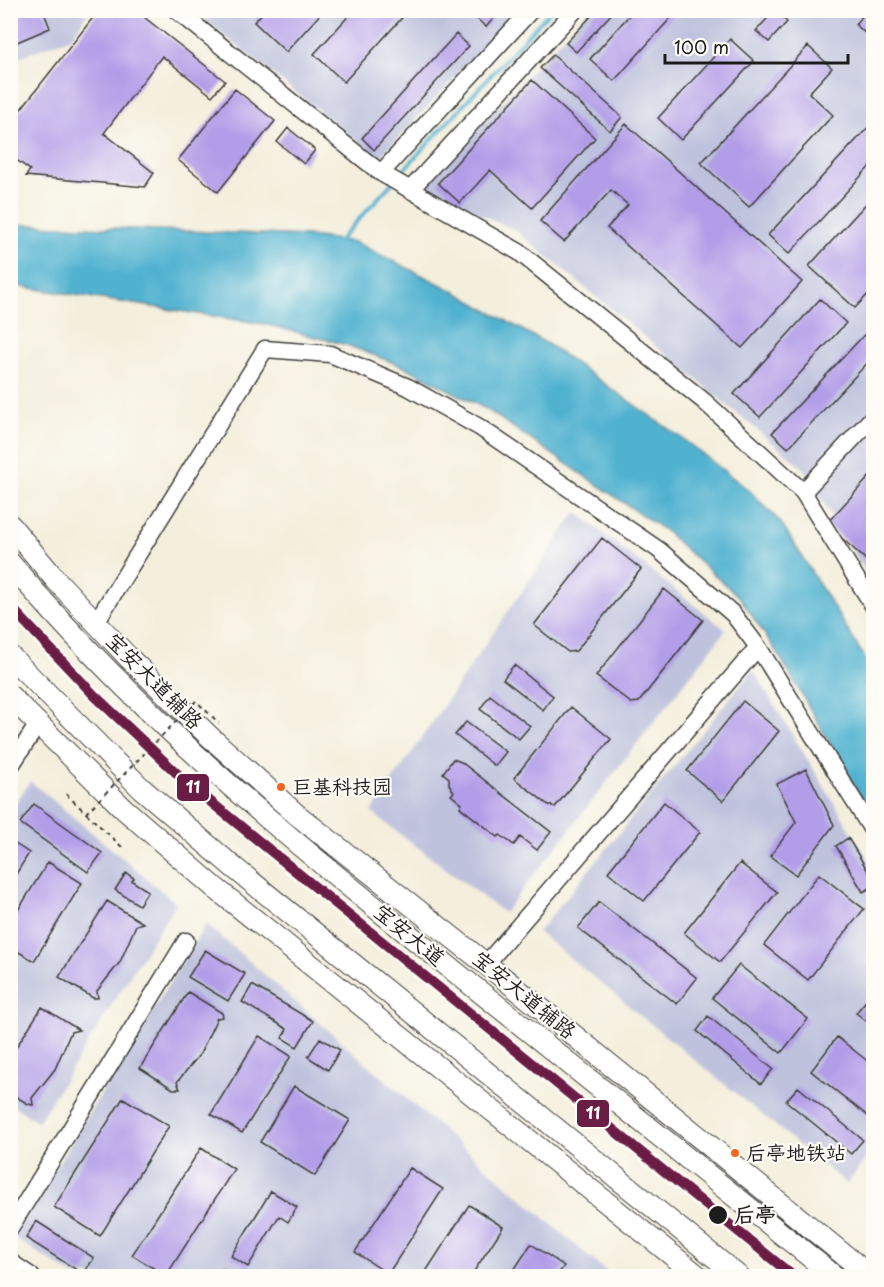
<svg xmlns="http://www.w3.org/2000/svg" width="884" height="1287" font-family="'Playpen Sans','LXGW WenKai TC',sans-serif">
<rect width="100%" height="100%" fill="#fdfcf7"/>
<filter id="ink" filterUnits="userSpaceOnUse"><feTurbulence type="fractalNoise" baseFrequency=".0167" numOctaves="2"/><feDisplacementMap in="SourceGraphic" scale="12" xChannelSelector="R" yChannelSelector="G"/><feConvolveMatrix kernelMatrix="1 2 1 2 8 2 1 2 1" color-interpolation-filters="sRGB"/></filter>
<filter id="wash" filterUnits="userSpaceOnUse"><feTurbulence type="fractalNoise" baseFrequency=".008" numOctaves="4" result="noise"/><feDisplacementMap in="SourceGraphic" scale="24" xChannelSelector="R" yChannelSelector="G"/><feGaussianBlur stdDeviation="1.35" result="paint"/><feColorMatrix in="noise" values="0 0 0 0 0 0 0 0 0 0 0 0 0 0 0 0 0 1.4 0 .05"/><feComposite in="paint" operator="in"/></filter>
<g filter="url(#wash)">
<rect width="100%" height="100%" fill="#f4efdd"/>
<path fill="#bfc2dd" d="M11,11H88L72,37L11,60Z
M193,11H518L379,158Z
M588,11H873V584L803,468L515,230L422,188Z
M576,512L726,630L504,913L371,812Z
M753,670L873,867V1149L847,1184L538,932Z
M30,781L176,903L38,1122L11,1104L10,812Z
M206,924L611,1276H74L13,1237Z"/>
<path fill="#51b2d0" stroke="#366776" stroke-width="1.5" d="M10,224L309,236L355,242L454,291L549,345L683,439L750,491L781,523L873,671V818L780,657L740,598L664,530L486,409L407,368L347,345L264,324L11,285Z"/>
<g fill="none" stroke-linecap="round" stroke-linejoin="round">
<path stroke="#51b2d0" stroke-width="4" d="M397,177L551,10
M336,244L392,183"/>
</g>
<g id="blocks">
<path fill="#b29ee8" d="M10,10H43L50,28L10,45Z
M99,10H135L225,81L212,96L162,56L104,133L154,173L145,187L26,176L30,170L10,155V123Z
M265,10H324L286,52L254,22Z
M354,10H409L344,82L314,54Z
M481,10H501L486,27L475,17Z
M597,10H615L576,52L566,43Z
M634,10H678L614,81L590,59Z
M868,10H874V41L855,24Z
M774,11L787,22L769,42L756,31Z
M456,34L469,46L374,150L362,138Z
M730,39L754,61L681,140L658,118Z
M808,46L832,68L809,93L833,115L749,207L701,163Z
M553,55L622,117L610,131L540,68Z
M532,80L595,138L532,208L490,170L460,203L438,183Z
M235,89L275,121L218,192L178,160Z
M874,121V162L789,254L768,235Z
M626,124L802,282L742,348L607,228L628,205L611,190L564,242L540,221Z
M288,128L315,150L304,164L277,142Z
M874,195V288L855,308L809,266Z
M820,299L846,323L760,417L734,394Z
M864,335L874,343V356L788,448L772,433Z
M874,472V567L826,524Z
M602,538L641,569L576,651L568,652L534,625Z
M664,589L703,620L639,702L631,703L596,676Z
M514,665L553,696L543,710L503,679Z
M490,695L530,726L519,739L480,709Z
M743,701L779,731L723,801L687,771Z
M571,707L611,739L555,807L547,804L514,778Z
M466,722L506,752L495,766L455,735Z
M453,759L461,762L551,832L537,850L520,837L514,845L500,835L498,837L460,807L462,804L451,795L454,792L449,784V778L443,773Z
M806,769L834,825L796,875L770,856L796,822L777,784Z
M664,802L700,832L644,901L608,872Z
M34,804L102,853L88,872L20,823Z
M848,838L874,881V886L863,892L836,846Z
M14,843L29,853L10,884V849Z
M48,862L82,883L34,961L10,947V923Z
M740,863L777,892L720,962L684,933Z
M126,873L134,878L132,881L148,891L139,905L115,890Z
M819,874L864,909L808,980L764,945Z
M107,901L143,923L136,925L120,962L97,991L98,998H93L59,977Z
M599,902L697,978L677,1004L578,928Z
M205,950L245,974L228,1001L188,977Z
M739,965L808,1019L781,1053L712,998Z
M252,985L313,1021L297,1047L282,1038L287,1029L242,1002Z
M874,991V1027L856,1013Z
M188,992L222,1013L223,1017L217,1018L200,1054L177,1082L180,1089H173L140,1068Z
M42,1007L79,1030L71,1032L55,1069L32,1098L33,1105L28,1104L10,1093V1057Z
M708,1016L773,1069L761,1084L697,1031Z
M259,1036L291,1056L242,1133L211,1114Z
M837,1037L874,1066V1121L811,1071Z
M320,1038L340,1050L328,1070L308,1057Z
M294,1086L350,1120L315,1176L260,1142Z
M798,1087L863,1140L851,1154L786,1101Z
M123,1098L169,1126L100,1236L54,1207Z
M201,1148L234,1169L166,1276L132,1255Z
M410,1168L443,1189L388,1274L355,1252Z
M271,1191L297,1207L288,1222L279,1216L248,1267L231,1256Z
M469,1205L503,1227L471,1276H423Z
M36,1221L94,1258L83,1274L26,1238Z
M531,1244L564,1266L557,1276H510Z
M222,1269L235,1276H217Z"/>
</g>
</g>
<g filter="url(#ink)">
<use href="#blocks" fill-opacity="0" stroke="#3c3c39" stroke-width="1.5"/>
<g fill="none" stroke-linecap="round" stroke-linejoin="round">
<g stroke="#3c3c39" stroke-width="19">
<path id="minor" d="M176,10L381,173L519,252L705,402L803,492L874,607
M381,173L531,10
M410,190L575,10
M803,492L874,416
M96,622L265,349L330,354L408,387L479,427L659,550L733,614L758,647L874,833
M10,767L38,724
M486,964L758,647
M10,1228L186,941
M10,1262L31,1276"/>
</g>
<g stroke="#3c3c39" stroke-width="23">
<path id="major" d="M10,525L56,580L129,658L209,736L296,814L486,964L870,1276
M10,563C143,721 294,843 454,971C581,1073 708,1175 834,1276
M10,656L141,788L232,866L738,1276
M10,696L123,808L214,887L698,1276"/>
</g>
<path stroke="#3c3c39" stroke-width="2" stroke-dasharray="4.5 4.5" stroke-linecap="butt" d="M86,813L122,847"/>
<use href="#minor" stroke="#fff" stroke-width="16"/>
<use href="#major" stroke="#fff" stroke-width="21"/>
<path stroke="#3c3c39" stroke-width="2" stroke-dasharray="4.5 4.5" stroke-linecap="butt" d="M66,794L86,813L196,701L219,723"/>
<g stroke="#fdfcf7" stroke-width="15">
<path id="metro-1" d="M10,606L94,695L185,781L793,1276"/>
</g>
<use href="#metro-1" stroke="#6a1d44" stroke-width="10"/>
</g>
</g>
<g fill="#f26522" stroke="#fdfcf7" stroke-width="2">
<circle cx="281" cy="787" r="5"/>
<circle cx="735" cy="1153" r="5"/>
</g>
<circle fill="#1c1c1c" stroke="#fdfcf7" stroke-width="2" cx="718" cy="1215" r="10"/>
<g text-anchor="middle" stroke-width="4.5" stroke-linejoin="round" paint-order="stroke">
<g font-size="20" fill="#1c1c1c" stroke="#fdfcf7" text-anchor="start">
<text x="292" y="794">巨基科技园</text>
<text x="746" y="1160">后亭地铁站</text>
</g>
<g font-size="21" fill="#1c1c1c" stroke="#fdfcf7">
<text transform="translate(154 681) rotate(45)" y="7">宝安大道辅路</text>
<text transform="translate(409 935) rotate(39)" y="7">宝安大道</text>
<text transform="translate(524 995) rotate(39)" y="7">宝安大道辅路</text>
</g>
<g font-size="21" font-weight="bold" fill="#1c1c1c" stroke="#fdfcf7" text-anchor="start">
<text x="734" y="1222">后亭</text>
</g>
</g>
<g stroke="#fdfcf7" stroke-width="2">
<rect x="176" y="773" width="34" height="29" rx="6" fill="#6a1d44"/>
<rect x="576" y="1099" width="34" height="29" rx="6" fill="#6a1d44"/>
</g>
<g font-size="16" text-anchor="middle" font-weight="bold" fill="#fff">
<text x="193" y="793">11</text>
<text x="593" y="1119">11</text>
</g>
<rect width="884" height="1287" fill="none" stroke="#fdfcf7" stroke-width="36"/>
<path d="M665 54v9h183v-9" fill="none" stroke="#1c1c1c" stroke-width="3"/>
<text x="674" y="54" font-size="18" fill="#1c1c1c" stroke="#fdfcf7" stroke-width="4.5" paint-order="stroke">100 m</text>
</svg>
